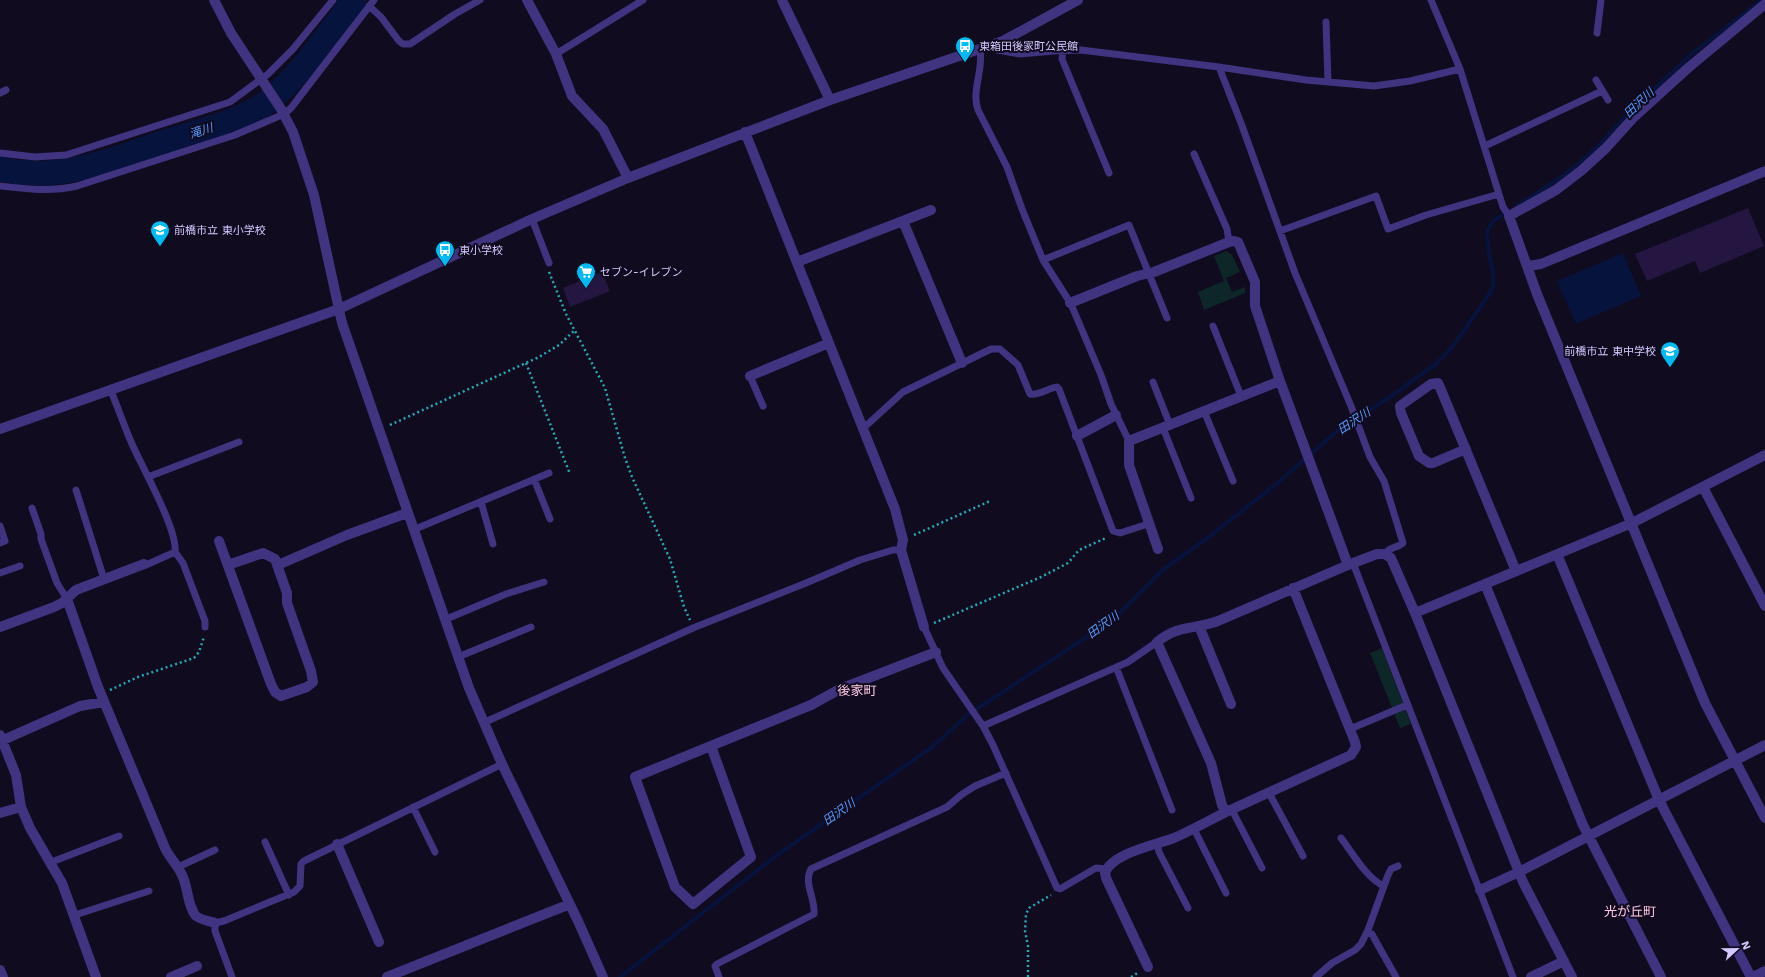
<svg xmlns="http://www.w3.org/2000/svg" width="1765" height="977" font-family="'Work Sans','Noto Sans JP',sans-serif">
<rect width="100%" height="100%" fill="#100b1e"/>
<path fill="#0d2628" d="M1226,251L1232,255L1240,272L1226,278L1232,292L1245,287V293L1204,310L1198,292L1224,281L1214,256Z
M1382,648L1411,724L1400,728L1370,653Z"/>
<path fill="#06133c" d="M1623,253L1641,296L1576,324L1557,281Z"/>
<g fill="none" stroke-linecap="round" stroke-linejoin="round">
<path stroke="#06133c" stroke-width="4" d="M1517,206L1560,178L1585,158L1600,144L1630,111L1694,52L1762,0
M620,977L776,856L932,747L969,714L1114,619L1165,568L1205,540L1275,485L1342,427L1384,401L1436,364L1454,345L1492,290C1500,266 1471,230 1501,216"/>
<path stroke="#06133c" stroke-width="25" d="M0,169C15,172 33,174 48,173C90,170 131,153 171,140C200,131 242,121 266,103C299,78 329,33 354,0"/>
</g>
<path fill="#241640" d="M1748,208L1764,246L1700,273L1695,261L1647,281L1635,254Z
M602,272L610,291L570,307L563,288Z"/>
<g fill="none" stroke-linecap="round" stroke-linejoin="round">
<path stroke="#26abb5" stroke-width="2.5" stroke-dasharray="2 3" stroke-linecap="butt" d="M549,272L566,314L605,388L625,458L632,477L670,559L684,607L690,620
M526,363L570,474
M390,425L539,357L559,345L575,330
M914,535L990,501
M934,623L1041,577L1068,563L1079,550L1106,538
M110,690L138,677L194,658L199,652L204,637
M1028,977V946L1025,931L1026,914L1029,908L1051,895
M1131,977L1139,972"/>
<path stroke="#403380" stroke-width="7" d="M1431,0L1460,69L1503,207L1509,216
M369,6L381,17L399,41L403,44H410L455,14L480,0
M1326,22L1328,82
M1597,33L1601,0
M995,44L997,50L1020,54L1054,51L1081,50L1219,67L1306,80L1374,86L1410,81L1460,69
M980,49C984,69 971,91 978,110L1007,167L1022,209L1043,260L1071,304L1101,375L1111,404L1129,441
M1063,50L1062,59L1109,173
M556,54L643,0
M1219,67L1241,123L1295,273L1351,406L1370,457L1384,481L1403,543C1398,548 1390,546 1385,554
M1596,80L1608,100
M0,93L6,90
M1485,146L1602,91
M0,153L35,157L66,155L230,102L268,74L293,49L333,0
M1194,154L1227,229L1229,242
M0,186C26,189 51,192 77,186L235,135L284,114L291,108L374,0
M532,219L549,263
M1280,231L1376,196L1388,229L1426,215L1499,194
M1043,260L1129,225L1167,318
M1213,326L1241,396
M750,376L763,406
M1153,382L1170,425
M110,389C118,407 124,426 132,444C142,467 178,530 175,552L146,565L144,564
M1204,411L1233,481
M862,427L868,424L903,392L991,349H1000L1018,365L1030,394C1038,396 1048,388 1057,387L1059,389L1113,531L1120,533L1148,524
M1163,428L1191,498
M148,477L239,442
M534,479L550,519
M76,490L104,579
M481,502L493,544
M32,508L41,534V539L57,583L67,599
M0,526L5,541L0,543
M413,530L549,473
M175,552L183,563L205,621V627
M1353,563L1513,977
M0,573L20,566
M444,620L506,594L544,582
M924,627L943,668L983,726L993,745L1057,888L1060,889L1096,868L1106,869
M458,657L531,627
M1116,667L1172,810
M483,723L693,628L806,583L860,560L893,550H901
M983,726L1128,662L1157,642
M1350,729L1407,705
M1269,793L1303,856
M413,807L435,852
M1232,810L1262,868
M1194,829L1226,893
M1341,838C1352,852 1367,879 1384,886
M265,842L289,895
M1157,843L1159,852L1188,908
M49,863L119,836
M178,867L215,850
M75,915L149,891
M1367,933L1372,934L1374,938L1396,977
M232,977L215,931V923L224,921L294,892L300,886L301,864L304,861L502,764
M719,977L715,966L717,964L814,914C816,900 803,883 811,869L947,807L961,795L975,786L1006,773
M1316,977L1332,963L1355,950L1361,944L1368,930L1388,875L1391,869L1398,866"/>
<path stroke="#403380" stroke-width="10" d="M214,0L231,33L281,109L293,132L314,195L342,323L469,688L502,764L578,921L603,977
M527,0L556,54L572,96L603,129L628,178
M782,0L830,100
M1765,4L1688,68L1634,117L1606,148L1582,170L1556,190L1509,216L1537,294L1705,703L1765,818
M745,132L895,509L903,540L901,550L924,627
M903,221L962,363
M797,262L931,210
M1070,303L1137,276L1154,272L1229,242L1234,241L1238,242L1255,282V306L1280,381L1348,565
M750,376L829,343
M0,429L339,309L532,219L628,178L830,100L1003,41L1078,0
M1077,436L1116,415
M1466,449L1433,463H1429L1419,456L1401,413L1400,406L1431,384L1438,383L1439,385L1516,571
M1703,487L1765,606
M219,541L271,684L275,692L281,696L307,687L313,682L311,671L287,603V593L275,559L263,553L228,565
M1158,549L1129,465V441L1280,381
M1557,554L1659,800L1751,977
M278,565L347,535L407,513
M1485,584L1583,825L1661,977
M67,599L98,687L165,848C170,859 180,867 184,880C188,891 188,905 195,915C199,920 210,921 215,923
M1415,613L1632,523L1765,455
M1199,626L1231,704
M0,627L54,607L62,603L76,590L144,564
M0,735L16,775L21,807L30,828L62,883L96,977
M1,741L80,706L104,702
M711,746L751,857L693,904L675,887L635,777L811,705L840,689L936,652
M1226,812L1222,805L1211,763L1157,642C1179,624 1194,630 1218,621L1348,565L1377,554H1385L1391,558L1415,613L1523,882L1572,977
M0,813L21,807
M337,844L379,942
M1480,890L1519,872L1765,745
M1148,967L1106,878L1105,873C1112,853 1156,845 1174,838C1192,830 1208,821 1226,812C1267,793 1309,774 1351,755L1356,747L1355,742L1293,588
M0,970L3,977
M171,977L197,966
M387,977L570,904
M1531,977L1564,961
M1753,977L1765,971"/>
<path stroke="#403380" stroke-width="10" d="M1528,266L1541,264L1765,171"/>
</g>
<defs>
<g id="bus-pin" transform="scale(1)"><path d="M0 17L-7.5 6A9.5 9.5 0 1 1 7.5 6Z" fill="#00bbf3" stroke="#100b1e"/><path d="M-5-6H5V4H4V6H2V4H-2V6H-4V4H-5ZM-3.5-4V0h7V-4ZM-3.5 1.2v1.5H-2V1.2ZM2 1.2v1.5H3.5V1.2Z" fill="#fff"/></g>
<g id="school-pin" transform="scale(1)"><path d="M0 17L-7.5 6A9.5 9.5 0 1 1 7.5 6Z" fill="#00bbf3" stroke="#100b1e"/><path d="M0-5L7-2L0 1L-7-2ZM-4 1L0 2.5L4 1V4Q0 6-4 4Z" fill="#fff"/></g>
<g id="supermarket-pin" transform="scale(1)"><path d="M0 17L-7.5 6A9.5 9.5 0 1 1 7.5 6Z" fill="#00bbf3" stroke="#100b1e"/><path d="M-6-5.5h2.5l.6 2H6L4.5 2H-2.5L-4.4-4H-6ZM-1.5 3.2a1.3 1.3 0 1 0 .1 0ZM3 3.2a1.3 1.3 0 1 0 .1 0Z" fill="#fff"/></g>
</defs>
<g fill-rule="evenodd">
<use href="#bus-pin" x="965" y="46"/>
<use href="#school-pin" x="160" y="230"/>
<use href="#bus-pin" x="445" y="250"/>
<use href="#supermarket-pin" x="586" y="272"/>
<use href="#school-pin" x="1670" y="351"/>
</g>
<g text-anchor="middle" stroke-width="4" stroke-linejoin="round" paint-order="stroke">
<g font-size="11" fill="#d5c8ff" stroke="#100b1e" text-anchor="start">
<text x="979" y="50">東箱田後家町公民館</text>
<text x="174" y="234">前橋市立 東小学校</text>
<text x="459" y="254">東小学校</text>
<text x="600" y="276">セブン-イレブン</text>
<text x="1656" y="355" text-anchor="end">前橋市立 東中学校</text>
</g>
<g font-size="12" font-style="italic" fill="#569bff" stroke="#100b1e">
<text transform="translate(1639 103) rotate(-43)" y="4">田沢川</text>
<text transform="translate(201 131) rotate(-18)" y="4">滝川</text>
<text transform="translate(1354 421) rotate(-33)" y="4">田沢川</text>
<text transform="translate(1103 625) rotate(-36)" y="4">田沢川</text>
<text transform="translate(839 812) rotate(-35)" y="4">田沢川</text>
</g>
<g font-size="13" fill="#ffcae5" stroke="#100b1e">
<text x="857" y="695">後家町</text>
<text x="1630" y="916">光が丘町</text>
</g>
</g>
<g transform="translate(1737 949) rotate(68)" stroke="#100b1e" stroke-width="3" paint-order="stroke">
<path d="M0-3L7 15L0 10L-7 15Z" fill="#d5c8ff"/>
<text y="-6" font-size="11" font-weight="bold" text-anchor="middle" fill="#d5c8ff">N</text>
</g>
</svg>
